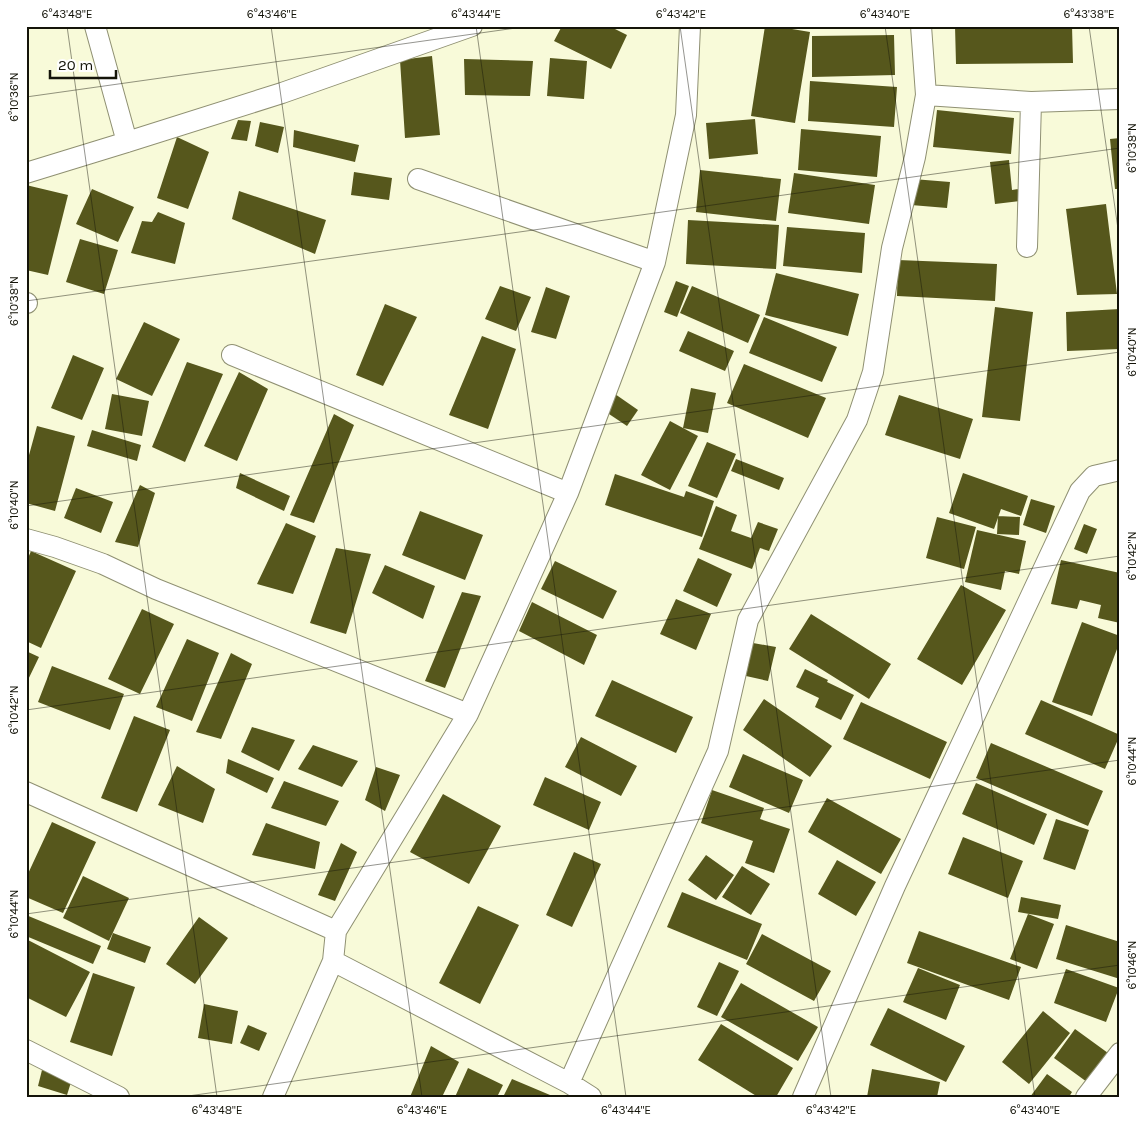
<svg xmlns="http://www.w3.org/2000/svg" width="1146" height="1123" font-family="Karla,sans-serif">
<rect width="100%" height="100%" fill="#f8fad9"/>
<path fill="#56571c" d="M562,26H609L627,35L611,69L554,41Z
M765,26H774L810,32L795,123L751,116Z
M955,26H1072L1073,63L956,64Z
M894,35L895,75L812,77V36Z
M432,56L440,135L405,138L400,60Z
M550,58L587,61L584,99L547,96Z
M464,59L533,61L530,96L465,95Z
M810,81L897,87L894,127L808,121Z
M937,110L1014,118L1011,154L933,147Z
M755,119L758,154L709,159L706,123Z
M238,120L251,121L247,141L231,139Z
M260,122L284,127L278,153L255,146Z
M801,129L881,136L877,177L798,170Z
M294,130L359,145L355,162L293,147Z
M177,137L209,152L188,209L157,198Z
M1120,138V189H1115L1110,139Z
M1009,160L1012,190L1025,188L1027,200L995,204L990,162Z
M700,170L781,179L776,221L696,212Z
M354,172L392,178L389,200L351,195Z
M794,173L875,185L869,224L788,213Z
M913,179L950,182L947,208L911,205Z
M26,185L68,195L48,275L26,270Z
M92,189L134,207L118,242L76,224Z
M239,191L326,220L315,254L232,219Z
M1106,204L1117,294L1077,295L1066,209Z
M158,212L185,223L175,264L131,253L142,221L152,222Z
M688,220L779,225L776,269L686,264Z
M787,227L865,233L862,273L783,266Z
M80,239L118,250L104,294L66,282Z
M898,260L997,264L995,301L897,296Z
M776,273L859,294L848,336L765,315Z
M676,281L689,286L677,317L664,312Z
M500,286L531,297L516,331L485,319Z
M692,286L760,315L748,343L680,313Z
M546,287L570,296L556,339L531,332Z
M385,304L417,317L383,386L356,375Z
M995,307L1033,312L1020,421L982,417Z
M1120,309V349L1067,351L1066,312Z
M764,317L837,347L822,382L749,353Z
M144,322L180,339L152,396L116,379Z
M688,331L734,351L725,371L679,351Z
M482,336L516,349L488,429L449,415Z
M73,355L104,368L82,420L51,408Z
M187,362L223,374L185,462L152,447Z
M744,364L826,398L808,438L727,403Z
M239,372L268,389L237,461L204,446Z
M691,388L716,393L708,433L683,428L698,436L670,490L641,475L670,421L683,428Z
M112,394L149,401L142,436L105,429Z
M615,394L638,410L627,426L603,410Z
M899,395L973,419L960,459L885,435Z
M334,414L354,425L314,523L290,515Z
M37,426L75,436L55,511L26,503V466Z
M92,430L141,445L137,461L87,446Z
M707,442L736,454L717,498L688,486Z
M736,459L784,478L779,490L731,471Z
M240,473L290,496L284,511L236,488Z
M963,473L1028,496L1021,516L1001,509L994,529L949,513Z
M615,474L684,497L686,491L714,501L702,537L605,505Z
M140,485L155,493L138,547L115,542Z
M76,488L113,502L101,533L64,518Z
M1031,499L1055,506L1046,533L1023,525Z
M716,506L737,515L731,531L751,538L758,522L778,529L769,551L760,548L752,569L699,549Z
M420,511L483,535L465,580L402,555Z
M998,516L1020,517L1019,535L997,534Z
M937,517L976,527L964,569L926,558Z
M286,523L316,536L293,594L257,584Z
M1084,524L1097,529L1087,554L1074,549Z
M977,530L1026,541L1019,574L1005,571L1001,590L965,582Z
M336,548L371,554L346,634L310,623Z
M31,551L76,571L41,648L26,641V563Z
M698,558L732,574L717,607L683,591Z
M1061,560L1120,573V623L1098,618L1101,605L1080,600L1077,609L1051,604Z
M555,561L617,591L603,619L541,589Z
M385,565L435,586L423,619L372,593Z
M961,585L1006,610L962,685L917,659Z
M462,592L481,596L445,688L425,681Z
M676,599L711,614L696,650L660,634Z
M532,602L597,635L584,665L519,631Z
M142,609L174,624L140,694L108,679Z
M811,614L891,664L869,699L789,649Z
M1082,622L1120,636V641L1092,716L1052,702Z
M187,639L219,653L192,721L156,707Z
M753,643L776,647L768,681L746,676Z
M26,651L39,657L26,684Z
M231,653L252,664L221,739L196,732Z
M52,666L124,694L110,730L38,702Z
M805,669L828,680L827,682L854,695L841,720L815,707L819,698L796,687Z
M612,680L693,717L676,753L595,716Z
M764,699L832,746L810,777L743,730Z
M1041,700L1120,735L1105,769L1025,734Z
M861,702L947,742L930,779L843,739Z
M134,716L170,730L137,812L101,798Z
M252,727L295,740L279,771L241,752Z
M581,737L637,766L621,796L565,767Z
M991,743L1103,791L1088,826L976,778Z
M313,745L358,761L342,787L298,769Z
M743,754L803,780L789,813L729,787Z
M228,759L274,778L267,793L226,773Z
M177,766L215,789L203,823L158,805Z
M376,767L400,775L385,811L365,800Z
M545,777L601,802L589,830L533,805Z
M284,781L339,801L326,826L271,808Z
M976,783L1047,814L1034,845L962,814Z
M712,790L764,808L760,819L790,829L774,873L745,863L753,841L701,823Z
M443,794L501,826L469,884L410,852Z
M827,798L901,839L881,874L808,832Z
M1056,819L1089,830L1075,870L1043,859Z
M52,822L96,842L63,913L26,897V878Z
M266,823L320,842L315,869L252,855Z
M963,837L1023,861L1008,898L948,874Z
M341,843L357,852L335,901L318,895Z
M574,852L601,864L572,927L546,915Z
M706,855L734,875L716,900L688,880Z
M837,860L876,882L856,916L818,894Z
M742,866L770,884L751,915L722,897Z
M83,876L129,898L109,941L63,918Z
M682,892L762,924L747,960L667,927Z
M1021,897L1061,905L1058,919L1018,912Z
M478,906L519,925L480,1004L439,983Z
M1028,914L1054,924L1037,969L1010,959Z
M26,915L101,946L93,964L26,936Z
M199,917L228,938L195,984L166,964Z
M1066,925L1120,942V979L1056,959Z
M919,931L1021,967L1009,1000L907,963Z
M113,933L151,947L145,963L107,949Z
M762,934L831,971L814,1001L746,964Z
M26,939L90,972L66,1017L26,997Z
M719,962L739,971L717,1016L697,1007Z
M918,968L960,985L946,1020L903,1002Z
M1066,969L1119,988L1106,1022L1054,1003Z
M93,973L135,987L112,1056L70,1042Z
M741,983L818,1027L798,1061L721,1017Z
M204,1004L238,1011L232,1044L198,1038Z
M888,1008L965,1046L946,1082L870,1045Z
M1043,1011L1070,1033L1029,1084L1002,1062Z
M721,1024L793,1068L776,1097H758L698,1060Z
M248,1025L267,1033L259,1051L240,1043Z
M1075,1029L1108,1053L1087,1082L1054,1058Z
M431,1046L459,1062L442,1097H410Z
M468,1068L503,1085L497,1097H455Z
M872,1069L940,1082L937,1097H867Z
M42,1070L72,1079L67,1095L38,1086Z
M1047,1074L1072,1092L1069,1097H1030Z
M512,1079L550,1095V1097H503Z"/>
<g fill="none" stroke-linecap="round" stroke-linejoin="round">
<g stroke="#8f9072" stroke-width="22">
<path id="minor" d="M95,26L127,142
M926,95L1031,102L1120,99
M26,173L127,142L282,93L472,26
M418,179L655,262
M1027,247L1031,102
M26,303H27
M232,355L568,493
M26,539L55,547L103,564L156,589L468,714
M26,792L336,931
M333,961L569,1083L591,1097
M26,1050L119,1097
M569,1083L718,751L748,620L857,420L873,372L892,248L915,157L926,95L921,26
M273,1097L333,961L336,931L468,714L568,493L655,262L686,115L690,26
M803,1097L895,886L1080,491L1094,476L1120,470
M1086,1097L1120,1053"/>
</g>
<use href="#minor" stroke="#fff" stroke-width="20"/>
</g>
<path fill="none" stroke="#141409" stroke-width="1" stroke-opacity="0.45" d="M67,26L217,1097M271,26L422,1097M476,26L626,1097M680,26L831,1097M885,26L1035,1097M1089,26L1120,243M26,97L530,26M26,301L1120,148M26,506L1120,352M26,710L1120,556M26,914L1120,760M181,1097L1120,965"/>
<rect width="1146" height="1123" fill="none" stroke="#ffffff" stroke-width="55"/>
<path d="M50 70v8h66v-8" fill="none" stroke="#141409" stroke-width="2.5"/>
<text x="58" y="70" font-size="15" fill="#141409" stroke="#ffffff" stroke-width="4" paint-order="stroke">20 m</text>
<rect x="28" y="28" width="1090" height="1068" fill="none" stroke="#141409" stroke-width="2"/>
<g font-size="12" text-anchor="middle" fill="#141409">
<text x="67" y="18">6°43'48"E</text>
<text x="272" y="18">6°43'46"E</text>
<text x="476" y="18">6°43'44"E</text>
<text x="681" y="18">6°43'42"E</text>
<text x="885" y="18">6°43'40"E</text>
<text x="1089" y="18">6°43'38"E</text>
<text transform="translate(14 97) rotate(-90)" y="4">6°10'36"N</text>
<text transform="translate(1132 148) rotate(-90)" y="4">6°10'38"N</text>
<text transform="translate(14 301) rotate(-90)" y="4">6°10'38"N</text>
<text transform="translate(1132 352) rotate(-90)" y="4">6°10'40"N</text>
<text transform="translate(14 505) rotate(-90)" y="4">6°10'40"N</text>
<text transform="translate(1132 556) rotate(-90)" y="4">6°10'42"N</text>
<text transform="translate(14 710) rotate(-90)" y="4">6°10'42"N</text>
<text transform="translate(1132 761) rotate(-90)" y="4">6°10'44"N</text>
<text transform="translate(14 914) rotate(-90)" y="4">6°10'44"N</text>
<text transform="translate(1132 965) rotate(-90)" y="4">6°10'46"N</text>
<text x="217" y="1114">6°43'48"E</text>
<text x="422" y="1114">6°43'46"E</text>
<text x="626" y="1114">6°43'44"E</text>
<text x="831" y="1114">6°43'42"E</text>
<text x="1035" y="1114">6°43'40"E</text>
</g>
</svg>
